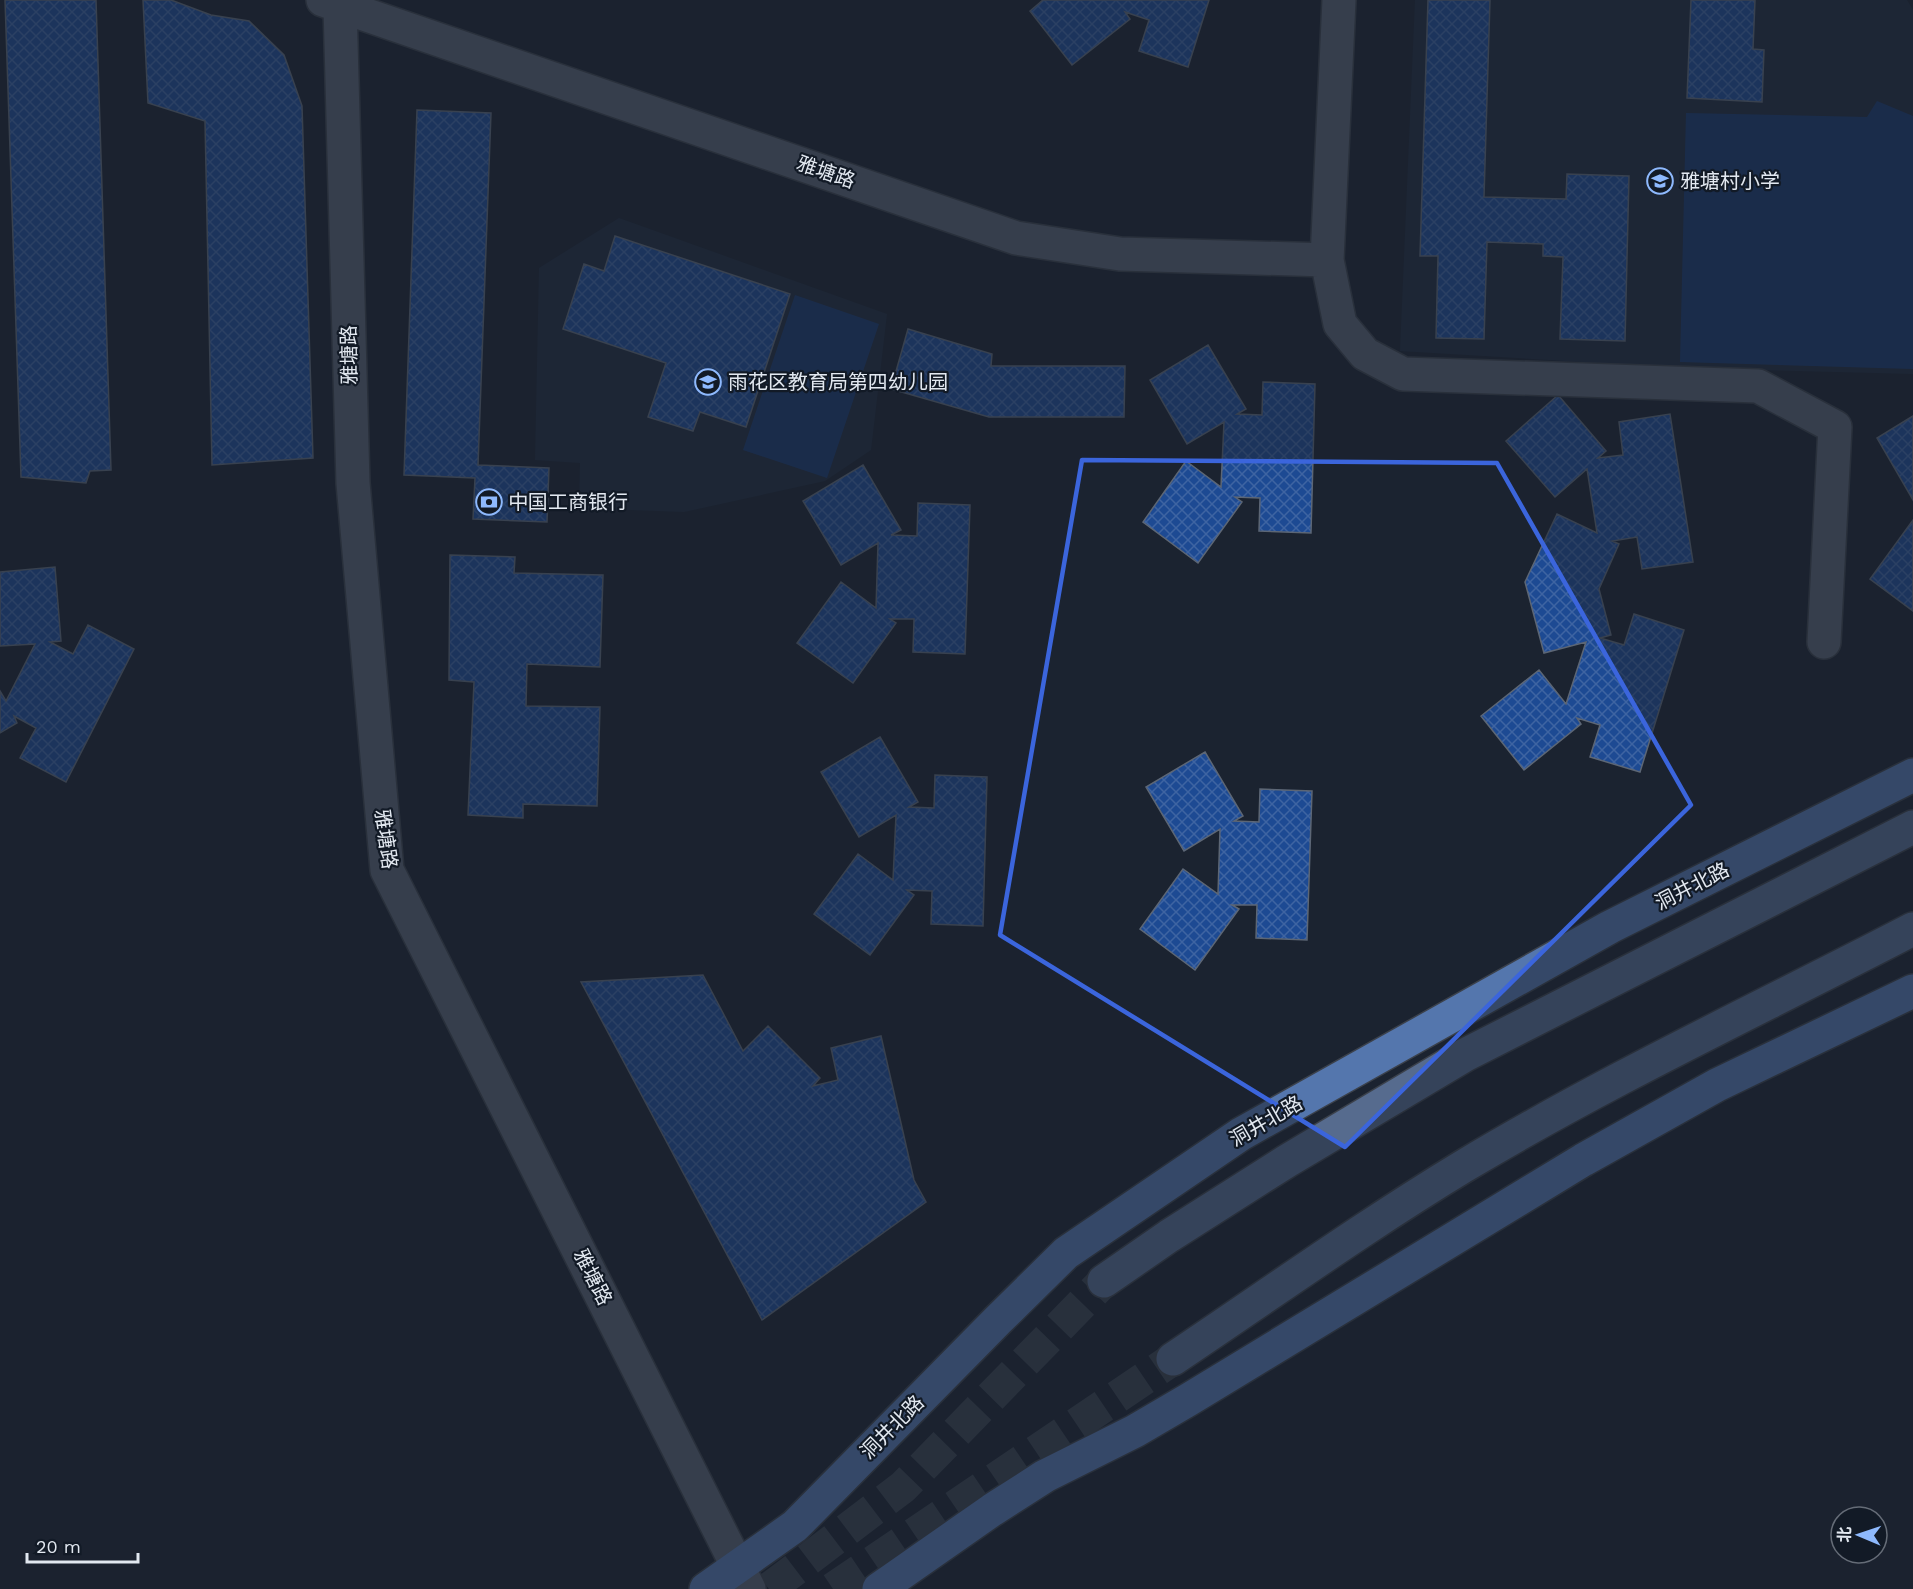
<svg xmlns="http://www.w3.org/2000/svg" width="1913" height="1589" font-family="'Work Sans','Noto Sans SC',sans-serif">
<defs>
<pattern id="building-cross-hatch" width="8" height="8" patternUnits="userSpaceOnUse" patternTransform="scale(1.5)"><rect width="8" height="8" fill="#1d4a93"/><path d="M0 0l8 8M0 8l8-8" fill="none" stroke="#3e64a2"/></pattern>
</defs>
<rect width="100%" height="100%" fill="#1b2330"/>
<path fill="#202b3d" d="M1415,0H1907L1913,10V374L1681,368L1400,351Z
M619,218L887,314L871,450L825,481L684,512L579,508L580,463L535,460L539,268Z"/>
<path fill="#1a396c" d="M1877,101L1913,116V369L1680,362L1686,113L1867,117Z
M795,295L879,324L827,478L743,450Z"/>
<path fill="url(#building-cross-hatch)" stroke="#5c6675" stroke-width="1.5" d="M5,0H96L111,470L90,471L86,483L21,477Z
M143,0H171L211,15L249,21L284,55L302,106L313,458L212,465L205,121L148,103Z
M1043,0H1209L1188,67L1139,51L1149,20L1125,12L1130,19L1072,65L1030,11Z
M1428,0H1490L1484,197L1566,199L1567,174L1629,176L1625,341L1560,339L1563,257L1543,256V244L1487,242L1484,339L1436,338L1438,256H1420Z
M1691,0H1755L1753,49L1764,50L1762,102L1687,98Z
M417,110L491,113L478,465L549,468L547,522L473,519L475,478L404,475Z
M615,236L790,294L746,427L700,412L693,431L648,417L666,363L563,329L584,264L604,271Z
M908,329L992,354L991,366H1125L1124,417H989L891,389Z
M1208,345L1246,409L1237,414L1262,415L1263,382L1315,384L1311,533L1259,531L1260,498L1235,497L1242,502L1198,563L1143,522L1186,461L1221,487L1224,422L1187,444L1150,380Z
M1558,395L1606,451L1598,458L1623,455L1619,422L1670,414L1693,562L1642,569L1637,537L1612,541L1619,544L1599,589L1611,635L1600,638L1624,645L1634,614L1684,630L1640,772L1590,757L1600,725L1577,718L1581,724L1524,770L1481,716L1539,670L1566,704L1586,642L1544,653L1525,582L1557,514L1597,533L1587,469L1555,497L1506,441Z
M1913,416V500L1877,438Z
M863,465L901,530L891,535L917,536L918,503L970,505L965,654L913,652L914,619H890L896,623L853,683L797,643L841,582L876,608L878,543L841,565L803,501Z
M1913,520V611L1870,579Z
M450,555L515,557L514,573L603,575L600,667L527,664L526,706L600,707L597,806L523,804V818L468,815L474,682L449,680Z
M55,567L61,641L50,642L73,654L88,625L134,649L66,782L20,758L36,728L14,716L17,723L0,733V691L6,701L35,644L0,646V572Z
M880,737L918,802L909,807L934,808L935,775L987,777L983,926L931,924L932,891L907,890L914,895L870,955L814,914L858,854L893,880L896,815L859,837L821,772Z
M1205,752L1243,816L1234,821L1259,822L1260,789L1312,791L1307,940L1256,938L1257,905H1232L1239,909L1195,970L1140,929L1183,869L1218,894L1220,829L1184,851L1146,787Z
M703,975L743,1051L768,1026L820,1078L813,1086L838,1080L831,1048L881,1036L914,1180L926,1202L762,1320L581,982Z"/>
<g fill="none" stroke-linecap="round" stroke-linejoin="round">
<path stroke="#39414d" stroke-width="33" stroke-dasharray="33 16" stroke-linecap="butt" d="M769,1589L903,1487L1104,1281
M833,1589L1173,1359"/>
<g stroke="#3b414b" stroke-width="36">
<path id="minor" d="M323,0L1016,238L1120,254L1327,260
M1339,0L1327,260L1340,324L1365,354L1403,374L1758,386L1835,427L1824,642
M340,6L353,483L387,870L749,1589"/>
</g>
<g stroke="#3b414b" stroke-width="36">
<path id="secondary" d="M1104,1281L1169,1236L1287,1161L1465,1055L1913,827
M1173,1359C1270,1294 1365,1226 1464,1166C1609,1079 1763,1007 1913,929"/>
</g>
<g stroke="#3b414b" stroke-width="36">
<path id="primary" d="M706,1589L795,1526L998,1320L1066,1253L1241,1134L1610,927L1913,775
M879,1589L992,1510L1045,1476L1135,1431L1188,1400L1583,1160L1717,1085L1913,991"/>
</g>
<use href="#minor" stroke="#57606f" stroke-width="33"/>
<use href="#secondary" stroke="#566b8e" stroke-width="33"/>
<use href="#primary" stroke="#5476ad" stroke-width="33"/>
</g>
<path d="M0 0H1913V1589H0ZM1082,460L1497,463L1691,805L1345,1147L1000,935Z" fill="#1b2330" fill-opacity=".55" fill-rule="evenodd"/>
<path fill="none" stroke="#3b65dc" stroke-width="4.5" stroke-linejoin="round" d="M1082,460L1497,463L1691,805L1345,1147L1000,935Z"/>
<defs>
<g id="school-ring" transform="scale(1.35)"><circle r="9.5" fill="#121a26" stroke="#8eb9fd" stroke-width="1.5"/><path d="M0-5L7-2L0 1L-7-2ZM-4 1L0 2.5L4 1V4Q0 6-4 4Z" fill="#8eb9fd"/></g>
<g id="bank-ring" transform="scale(1.35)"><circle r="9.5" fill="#121a26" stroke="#8eb9fd" stroke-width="1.5"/><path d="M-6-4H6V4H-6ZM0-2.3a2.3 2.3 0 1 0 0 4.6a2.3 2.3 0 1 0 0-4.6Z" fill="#8eb9fd"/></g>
</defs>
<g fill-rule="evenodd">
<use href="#school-ring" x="1660" y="181"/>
<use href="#school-ring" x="708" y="382"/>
<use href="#bank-ring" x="489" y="502"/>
</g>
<g text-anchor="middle" stroke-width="4.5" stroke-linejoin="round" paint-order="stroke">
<g font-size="20" fill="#e2e8f0" stroke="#121a26">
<text transform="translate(826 172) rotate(19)" y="7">雅塘路</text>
<text transform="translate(349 355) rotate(-91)" y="7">雅塘路</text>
<text transform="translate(386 839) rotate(82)" y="7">雅塘路</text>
<text transform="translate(1692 886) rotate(-27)" y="7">洞井北路</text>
<text transform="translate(1266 1121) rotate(-30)" y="7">洞井北路</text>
<text transform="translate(593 1277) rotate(63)" y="7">雅塘路</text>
<text transform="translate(892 1427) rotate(-45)" y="7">洞井北路</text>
</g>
<g font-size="20" fill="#e2e8f0" stroke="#121a26" text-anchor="start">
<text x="1680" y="188">雅塘村小学</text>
<text x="728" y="389">雨花区教育局第四幼儿园</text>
<text x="508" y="509">中国工商银行</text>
</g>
</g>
<g transform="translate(1859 1535) rotate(272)"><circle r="28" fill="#121a26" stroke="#656c77" stroke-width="1.5"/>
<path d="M0-4.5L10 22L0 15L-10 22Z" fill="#8eb9fd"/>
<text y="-9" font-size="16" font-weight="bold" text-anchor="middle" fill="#e2e8f0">北</text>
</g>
<path d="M27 1553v9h111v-9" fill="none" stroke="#e2e8f0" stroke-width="3"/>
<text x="36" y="1553" font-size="18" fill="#e2e8f0" stroke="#121a26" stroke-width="4.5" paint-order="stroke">20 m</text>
</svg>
